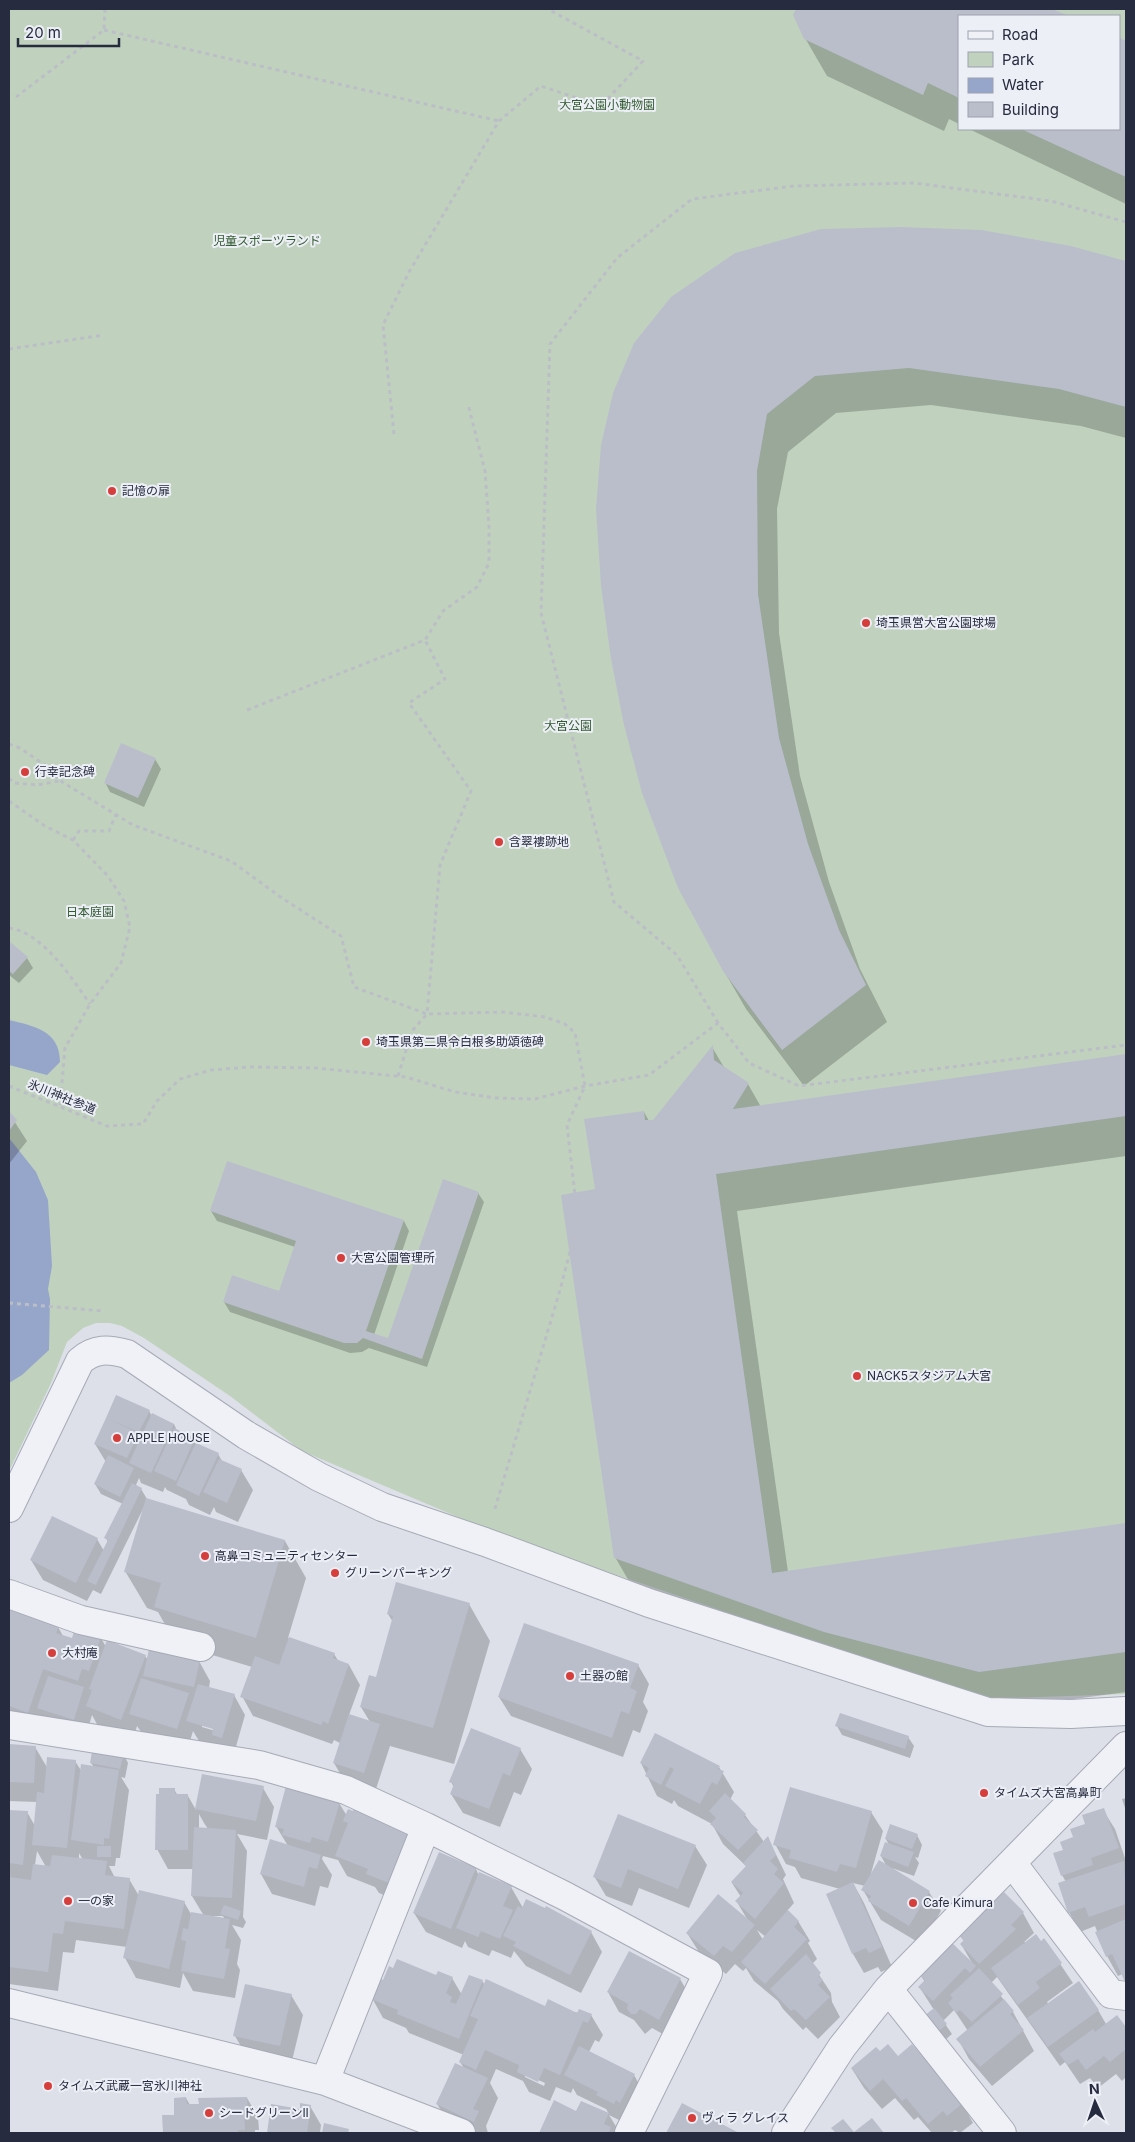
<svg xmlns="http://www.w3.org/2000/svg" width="1135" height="2142" font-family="Inter,'Noto Sans JP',sans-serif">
<rect width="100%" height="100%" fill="#dde0e8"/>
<path fill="#c0d2be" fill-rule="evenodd" d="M9,9H1126V1694L982,1699L505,1537L302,1451L230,1396L144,1338L122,1326L110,1323H96L83,1328L67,1342L51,1383L9,1471ZM959,16H1119V129H959Z"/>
<path fill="#96a6ca" d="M9,1020C33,1026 60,1030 60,1062L47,1075L9,1065Z
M9,1138L36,1172L48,1200L52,1266L48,1289L50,1299L49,1350L22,1375L9,1383Z"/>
<path fill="#0003" fill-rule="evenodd" d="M797,9H1049L1066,16H959V124L949,119L944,131L827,76L805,38L795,15Z
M1119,39L1126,42V204L969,129H1119Z
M1071,247L1126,263V438L1081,426L931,405L836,413L788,452L777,509L779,633L800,776L829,882L860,969L887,1022L804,1086L746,1009L724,971L602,445Z
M155,759L161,769L144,807L110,792L105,782Z
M9,943L27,958L33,968L19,983L9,975Z
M712,1047L725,1069L748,1084L761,1107L1126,1055V1156L737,1211L788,1572L1126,1524V1692L1001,1709L637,1595L615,1557L597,1190L644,1112L649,1121H654Z
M9,1113L27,1141L9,1164Z
M478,1193L484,1202L427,1367L369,1348L362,1352L350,1353L230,1312L224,1302L280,1293L295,1247L217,1221L211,1211L404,1221L409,1231L374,1335L389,1340Z
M117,1397L149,1411L152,1416L174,1424L177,1431L195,1439L198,1445L218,1454L222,1461L241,1470L253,1490L238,1522L216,1512L214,1507L210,1515L189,1505L186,1499L167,1490L165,1487L163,1492L141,1483L139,1478L136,1485L141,1489L147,1499L285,1541L306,1578L288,1638L334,1654L339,1662L349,1665L360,1685L349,1715L370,1722L361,1707L377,1678L393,1622L388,1614L469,1604L490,1641L454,1764L390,1746L375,1792L345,1782L334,1763L340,1743L334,1740L332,1744L253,1716L242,1696L252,1667L176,1644L158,1612L147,1608L125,1571L145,1505L101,1594L93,1590L87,1601L43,1580L31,1560L97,1539L104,1551L108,1542L106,1538L123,1504L101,1494L95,1484L106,1462L95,1444Z
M11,1611L58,1627L63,1636L72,1640L101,1638L106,1647L145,1656L148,1660L199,1661L210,1681L209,1688L234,1695L245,1715L233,1757L220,1747L199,1741L193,1731L188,1748L142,1733L137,1726L133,1739L98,1726L92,1715L85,1739L9,1721V1618ZM202,1725L220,1730L219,1732L202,1727Z
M638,1665L649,1684L643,1702L648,1711L640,1733L633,1730L623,1757L511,1716L499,1697Z
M837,1726L908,1737L914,1746L910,1758L842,1735Z
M9,1746L35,1747L48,1769L75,1761L82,1772L94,1767L91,1763L123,1753L128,1763L125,1778L121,1777L129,1790L120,1858H116L115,1866H109L115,1878L129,1879L139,1896L184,1902L191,1914L204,1916L192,1896L193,1869H168L157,1849L174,1789L178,1796H188L196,1810L203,1775L263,1788L274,1807L267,1840L237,1834L247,1851L243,1917L246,1922L243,1928L232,1925L241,1940L237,1964L240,1970L235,1998L193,1991L183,1973L180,1988L136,1978L125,1958L127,1947L76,1940L74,1953L63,1952L58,1991L9,1984V1811L27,1812L35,1826L37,1802L9,1801ZM199,1814L204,1823L208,1829H199ZM37,1851L46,1867L35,1865ZM79,1853L83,1860L79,1859ZM212,1916H223L225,1920L212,1917Z
M520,1749L532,1769L521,1795L514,1792L500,1827L463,1813L451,1794L454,1787L451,1782Z
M641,1763L719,1767L734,1792L730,1800L745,1815L764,1842L768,1838L786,1875L783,1879L794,1903L787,1911L798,1921L810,1941L808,1943L817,1959L812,1964L831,1993L832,2002L840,2017L818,2039L806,2027L803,2030L783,2009L778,2001L754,1981L746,1968L743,1971L735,1964L726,1974L699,1952L687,1933L747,1919L737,1902L741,1897L732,1883L747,1867L723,1844L712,1824L678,1806L674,1800L672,1804L657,1796ZM757,1930L766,1937L763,1940Z
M1126,1798V1811L1122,1799Z
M339,1803L347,1816L421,1851L401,1902L379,1893L375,1887L347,1876L338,1860L323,1856L322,1859L332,1875L328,1888L320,1886L315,1906L272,1894L261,1874L288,1846L276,1826Z
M1103,1810L1115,1829L1126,1861V1983L1122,1974L1118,1976L1107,1956L1095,1926L1080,1932L1069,1912L1066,1882L1062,1875L1065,1851L1087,1824Z
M871,1812L883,1831L870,1877L887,1867L881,1856L889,1845L886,1839L917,1835L922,1845L918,1858L915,1857L919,1863L914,1876L892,1868L929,1892L941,1911L921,1944L881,1920L863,1890L865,1886L853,1883L864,1903L892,1967L881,1972L878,1967L864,1973L853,1954L840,1889L801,1878L795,1867L786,1864L775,1844Z
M695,1846L707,1865L689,1908L639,1888L632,1906L606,1896L594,1876Z
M440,1854L476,1869L479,1876L511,1887L523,1908L591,1932L602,1952L581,1993L526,1966L514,1951L511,1958L492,1950L489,1956L468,1947L465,1941L462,1948L426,1932L414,1913Z
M1023,1913L1034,1933L1024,1942L1041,1943L1044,1940L1073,1983L1047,2002L1049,2005L1098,2010L1106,2024L1117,2017L1126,2029V2077L1122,2081L1116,2074L1098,2088L1090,2078L1080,2084L1065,2062L1060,2066L997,1977L991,1983L1013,2012L1034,2051L992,2086L969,2059L958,2039L968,2031L954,2010L943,2021L952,2034L944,2041L932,2026L934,2010L920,1988L925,1982L919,1973L972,1963L961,1944L964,1941L960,1936Z
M437,1976L452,1978L462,1995L482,1981L485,1985L546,2007L591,2015L603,2035L599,2042L595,2040L589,2052L634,2075L645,2095L625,2123L609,2115L620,2133H540L554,2102L577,2113L582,2102L609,2114L606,2109L577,2095L573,2088L571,2093L556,2087L550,2101L529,2092L523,2081L496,2069L490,2083L498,2098L486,2126L488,2133H470L449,2123L437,2104L464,2068L460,2062L464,2055L409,2033L406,2028L383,2018L372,1998L384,1982ZM525,2074L545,2083L544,2086L525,2077Z
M680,1979L691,1998L670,2038L652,2028L645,2034L634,2020L619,2012L608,1992Z
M291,1995L303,2015L291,2065L246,2055L235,2036Z
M898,2057L962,2103L973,2123L960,2133L955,2130L951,2133H932L918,2117L914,2120L895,2098L882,2109L864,2088L852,2069Z
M186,2098L190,2105L247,2098L258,2117L259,2130H255V2133H164L163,2116H176Z
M683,2105L736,2133H667Z
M272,2106L301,2110L310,2106L321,2125L320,2133H268Z"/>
<path fill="#babecb" d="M796,9H1052L1069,16H959V98L928,83L923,95L804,39L793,15Z
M1119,37L1126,41V177L1021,129H1119Z
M901,227L981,230L1071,246L1126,261V407L1059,389L909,368L815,376L767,414L757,471L758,594L779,738L808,844L839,930L866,985L782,1050L723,971L678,888L642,793L624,725L611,659L601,586L596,509L601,445L613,393L634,343L671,297L735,253L821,229Z
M121,743L156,758L138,798L104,783Z
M9,941L28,957L13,974L9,971Z
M713,1045L714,1060L749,1083L733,1109L1126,1054V1116L716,1174L772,1573L1126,1523V1652L979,1672L824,1632L614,1558L561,1195L595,1189L584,1119L644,1111L645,1120H653Z
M9,1111L17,1120L9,1131Z
M227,1161L404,1220L366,1331L388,1338L443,1179L479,1192L422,1359L363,1338L357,1343H344L223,1302L232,1275L279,1291L296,1241L210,1211Z
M116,1395L150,1410L139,1432L106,1418Z
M152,1413L174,1424L151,1473L129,1463Z
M106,1418L139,1433L127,1458L94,1444Z
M174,1428L195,1438L176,1481L154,1471Z
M196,1443L219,1453L199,1496L176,1485Z
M108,1455L134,1468L120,1497L94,1484Z
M219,1459L242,1469L227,1503L203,1492Z
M132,1483L142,1488L96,1585L87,1581L108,1540L104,1538Z
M146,1498L285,1540L256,1638L154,1607L161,1583L124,1572Z
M52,1516L98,1538L76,1583L30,1560Z
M396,1582L470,1603L433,1728L360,1707L369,1675L376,1677L393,1616L387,1614Z
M10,1610L59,1626L56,1633L72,1638L75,1628L101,1637L89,1671L82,1669L78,1681L43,1669L28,1713L9,1706Z
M524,1623L639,1664L630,1688L637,1691L629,1714L621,1711L612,1738L498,1697Z
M289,1637L335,1653L333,1658L349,1664L328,1724L323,1721L321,1725L240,1697L255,1656L279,1665Z
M107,1640L146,1655L121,1720L86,1706L92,1690L89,1689Z
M149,1649L200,1660L194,1687L143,1676Z
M48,1676L84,1687L74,1720L37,1708Z
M141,1678L189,1693L177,1729L129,1714Z
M198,1684L235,1694L222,1738L212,1735L213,1729L186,1721Z
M840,1713L909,1736L905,1749L835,1726Z
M349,1714L380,1724L364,1773L333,1763Z
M471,1728L521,1748L510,1776L503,1773L489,1809L450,1794L454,1784L449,1782Z
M655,1733L720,1766L718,1769L724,1771L717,1785L712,1782L700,1804L665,1786L674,1769L670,1767L661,1785L645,1776L649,1768L640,1763Z
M9,1744L36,1746L34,1783L9,1782Z
M93,1746L124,1752L120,1769L90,1763Z
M47,1757L76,1760L67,1848L32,1845L37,1792L44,1793Z
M81,1764L119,1770L109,1839L104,1838V1845L71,1840Z
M202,1774L264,1786L256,1821L195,1809Z
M286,1786L340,1802L328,1842L312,1837L310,1843L282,1835L284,1829L275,1827Z
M790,1787L872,1811L856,1868L840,1864L837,1872L789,1858L791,1850L773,1845Z
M159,1788H175V1794H188V1850H155L156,1794H159Z
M725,1793L746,1814L744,1817L758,1830L738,1850L710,1824L716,1818L709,1811Z
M354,1808L410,1831L389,1883L366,1874L368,1869L335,1856L348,1823L343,1821L348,1809L353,1811Z
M1104,1808L1119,1848L1091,1858L1093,1865L1061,1876L1053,1853L1063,1850L1060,1842L1073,1837L1070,1829L1085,1824L1082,1815Z
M9,1810L28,1811L23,1865L9,1863Z
M618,1814L696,1845L678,1889L628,1869L621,1888L593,1877Z
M890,1824L918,1834L912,1849L885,1839Z
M194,1827L236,1830L232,1898L191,1896Z
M768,1836L776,1855L770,1861L778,1869L774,1874L784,1883L755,1919L735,1901L743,1893L731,1882L746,1866L743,1863Z
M270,1839L321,1855L317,1869L309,1867L304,1887L260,1874Z
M885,1842L914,1852L908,1867L880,1856Z
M97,1846H111V1857H97Z
M439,1852L476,1868L451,1929L413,1913Z
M52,1855L107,1861L105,1875L130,1878L124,1929L65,1921L63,1934L53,1933L48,1972L9,1967V1877L31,1880L33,1864L50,1866Z
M879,1860L930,1891L909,1926L868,1901L871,1896L861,1890Z
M1124,1861L1126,1904L1089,1917L1085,1907L1068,1913L1058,1883Z
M479,1872L512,1886L503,1906L513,1910L500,1939L481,1931L478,1937L456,1928Z
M853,1882L882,1947L869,1953L866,1948L852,1954L826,1894Z
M139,1890L185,1901L169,1969L123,1958Z
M1004,1892L1024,1912L1011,1925L1016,1929L979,1964L960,1944L964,1940L959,1935Z
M718,1894L755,1925L732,1952L723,1946L714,1956L686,1933Z
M526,1899L545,1908L546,1906L592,1931L570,1975L513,1946L516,1942L503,1936L518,1906L522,1908Z
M224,1905L241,1911L238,1920L220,1914Z
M788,1910L799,1921L794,1927L807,1939L765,1984L741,1962Z
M191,1912L230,1919L225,1948L230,1949L224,1979L181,1971L186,1941L181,1940L183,1928L188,1929Z
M1126,1919V1982H1125L1112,1954L1106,1957L1095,1932Z
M1036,1934L1041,1941L1044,1938L1062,1963L1036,1982L1040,1988L1018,2005L991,1968Z
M949,1940L976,1966L970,1973L965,1968L933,2001L918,1987L925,1980L918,1973Z
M629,1951L681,1978L659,2020L640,2009L636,2014H631L627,2009L628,2004L607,1992Z
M806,1954L821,1973L818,1976L823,1980L818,1985L830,1997L806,2020L794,2009L791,2011L770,1989Z
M397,1959L436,1975L438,1971L453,1977L446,1993L452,1997L450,2002L456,2004L469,1975L483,1980L459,2039L397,2014L398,2010L371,1999L379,1978L383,1980L389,1966L393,1968Z
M979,1968L1003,1994L972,2022L960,2010L956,2013L948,2003L953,1998L950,1995Z
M486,1979L545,2006L548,1999L577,2013L579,2009L592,2014L588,2023L583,2021L560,2075L544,2068L538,2082L517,2072L519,2065L485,2050L476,2070L459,2062L478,2019L470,2016Z
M1079,1981L1099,2010L1048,2047L1027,2018Z
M245,1984L292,1994L280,2046L233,2036Z
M1004,1999L1014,2011L1010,2014L1024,2030L980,2067L956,2039Z
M934,2008L947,2024L938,2032L924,2016Z
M1117,2015L1126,2027V2049L1110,2062L1104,2056L1086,2070L1078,2059L1068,2065L1059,2054L1093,2029L1095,2032Z
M888,2044L898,2056L912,2044L963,2103L947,2116L943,2111L928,2124L906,2098L902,2101L883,2079L870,2091L851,2068L876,2047L880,2051Z
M579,2046L635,2074L620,2103L616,2100L614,2104L596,2095L598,2092L564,2075Z
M455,2063L488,2078L473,2109L479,2111L474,2122L436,2104Z
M186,2097L187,2104H199L198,2098L247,2097L248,2111H244L245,2130H238V2133H163L162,2115H174V2098Z
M554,2100L576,2111L581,2101L609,2113L604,2124L611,2127L609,2133H539Z
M300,2103L311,2105L307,2133H267L271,2104L300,2109Z
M682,2103L739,2133H666Z
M872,2118L884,2133H836L831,2128L843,2119L854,2132Z
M324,2123L349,2129L348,2133H322Z"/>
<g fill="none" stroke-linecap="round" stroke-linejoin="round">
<g stroke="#a6aab5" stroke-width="30">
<path id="minor" d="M9,1508L80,1361C95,1348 108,1349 127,1354L246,1435L319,1477L382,1507L485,1542L649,1603L988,1712L1071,1714L1126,1711
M9,1594L81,1620L201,1647
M9,1725L259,1765L346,1790L426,1827L565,1896L708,1973L629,2133
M1013,1864L1111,1994L1126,1996
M888,1989L1002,2133
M9,2003L325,2081L461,2133
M325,2081L426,1827
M786,2133L842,2047L888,1989L1126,1746"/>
</g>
<path stroke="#bbbec6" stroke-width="3" stroke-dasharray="4 4" stroke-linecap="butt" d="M104,30L499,121
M16,97L104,30L105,9
M9,349L104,335
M394,434L383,325L409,272L499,121L541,86L601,106L643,61L548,9
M247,710L425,640L443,611L477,587L489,563V526L485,471L468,404
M9,744L20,748L45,765L59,780L133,825L231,861L282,898L341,936L354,987L427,1014L440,865L471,791L409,703L445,679L425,640
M9,778L14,783L38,785L59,781
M9,801L45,826L73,840L108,876L124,901L130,927L121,963L90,1004L65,1048L60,1105
M73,840L79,831H109L116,814
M9,928C42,932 72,978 90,1004
M718,1023L677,955L614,902L541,613L550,344L617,258L692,199L793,186L914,183L1051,201L1126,222
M398,1076L412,1031L427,1014L503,1012L545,1017L565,1024L575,1033L585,1086L567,1125L578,1221L560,1290L494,1512
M9,1086L107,1126L143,1124L157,1101L180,1079L211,1070L250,1067L315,1068L406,1077L455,1092L496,1098L535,1099L585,1086L649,1075L718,1023L749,1063L799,1086L1126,1045
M9,1303L103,1311"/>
<use href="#minor" stroke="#f0f1f6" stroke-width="28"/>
</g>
<g fill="#d53e3a" stroke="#edeff6" stroke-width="2">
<circle cx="112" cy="491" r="5"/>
<circle cx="866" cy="623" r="5"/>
<circle cx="25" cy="772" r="5"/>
<circle cx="499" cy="842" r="5"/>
<circle cx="366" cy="1042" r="5"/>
<circle cx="341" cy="1258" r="5"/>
<circle cx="857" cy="1376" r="5"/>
<circle cx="117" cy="1438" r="5"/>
<circle cx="205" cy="1556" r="5"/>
<circle cx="335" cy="1573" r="5"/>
<circle cx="52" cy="1653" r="5"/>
<circle cx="570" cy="1676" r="5"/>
<circle cx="984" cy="1793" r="5"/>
<circle cx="68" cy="1901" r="5"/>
<circle cx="913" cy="1903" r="5"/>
<circle cx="48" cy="2086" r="5"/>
<circle cx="209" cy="2113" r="5"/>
<circle cx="692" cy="2118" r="5"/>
</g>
<g text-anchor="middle" stroke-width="4" stroke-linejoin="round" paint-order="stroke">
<g font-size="12" fill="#335c32" stroke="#edeff6">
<text x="607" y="109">大宮公園小動物園</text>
<text x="267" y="245">児童スポーツランド</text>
<text x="568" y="730">大宮公園</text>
<text x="90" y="916">日本庭園</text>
</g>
<g font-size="12" fill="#262b3f" stroke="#edeff6" text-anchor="start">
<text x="122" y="495">記憶の扉</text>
<text x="876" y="627">埼玉県営大宮公園球場</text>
<text x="35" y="776">行幸記念碑</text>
<text x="509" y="846">含翠褸跡地</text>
<text x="376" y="1046">埼玉県第二県令白根多助頌徳碑</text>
<text x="351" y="1262">大宮公園管理所</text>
<text x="867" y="1380">NACK5スタジアム大宮</text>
<text x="127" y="1442">APPLE HOUSE</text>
<text x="215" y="1560">高鼻コミュニティセンター</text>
<text x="345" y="1577">グリーンパーキング</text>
<text x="62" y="1657">大村庵</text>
<text x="580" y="1680">土器の館</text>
<text x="994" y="1797">タイムズ大宮高鼻町</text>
<text x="78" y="1905">一の家</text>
<text x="923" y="1907">Cafe Kimura</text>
<text x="58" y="2090">タイムズ武蔵一宮氷川神社</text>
<text x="219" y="2117">シードグリーンII</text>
<text x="702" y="2122">ヴィラ グレイス</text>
</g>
<g font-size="12" fill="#262b3f" stroke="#edeff6">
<text transform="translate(62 1097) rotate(22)" y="4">氷川神社参道</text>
</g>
</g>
<rect width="1135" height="2142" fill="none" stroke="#262b3f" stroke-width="20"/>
<rect x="958" y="15" width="162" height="115" fill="#edeff6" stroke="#9da1ad"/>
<rect x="968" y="31" width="25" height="8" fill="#f0f1f6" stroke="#9da1ad"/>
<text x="1002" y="40" font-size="15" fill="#262b3f">Road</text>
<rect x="968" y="52" width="25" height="15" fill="#c0d2be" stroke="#9da1ad"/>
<text x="1002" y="65" font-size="15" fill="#262b3f">Park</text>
<rect x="968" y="78" width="25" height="15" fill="#96a6ca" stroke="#9da1ad"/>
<text x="1002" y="90" font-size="15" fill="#262b3f">Water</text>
<rect x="968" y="102" width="25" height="15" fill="#babecb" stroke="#9da1ad"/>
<text x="1002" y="115" font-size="15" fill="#262b3f">Building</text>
<g transform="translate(1095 2102) rotate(357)" stroke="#edeff6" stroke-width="4" paint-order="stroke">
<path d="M0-4L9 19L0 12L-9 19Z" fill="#262b3f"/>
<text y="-8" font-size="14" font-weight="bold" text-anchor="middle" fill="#262b3f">N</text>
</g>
<path d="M18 38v8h101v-8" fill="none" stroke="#262b3f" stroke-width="2.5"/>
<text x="25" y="38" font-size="15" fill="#262b3f" stroke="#edeff6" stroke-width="4" paint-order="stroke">20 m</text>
</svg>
